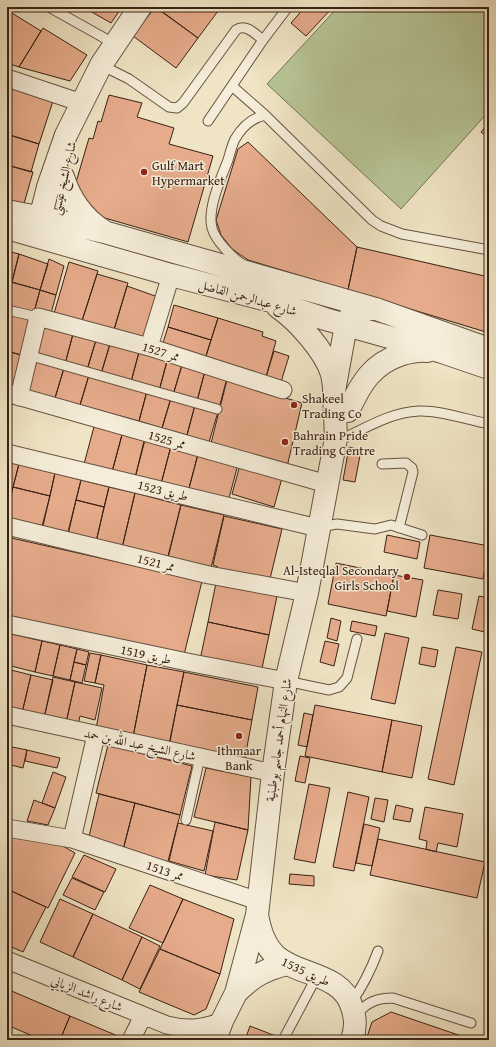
<svg xmlns="http://www.w3.org/2000/svg" width="496" height="1047" font-family="'Gentium Book Plus',Amiri,serif">
<rect width="100%" height="100%" fill="#efe4c4"/>
<filter id="stains"><feTurbulence type="fractalNoise" baseFrequency=".005" numOctaves="4"/><feColorMatrix values="0 0 0 0 .2 0 0 0 0 .09 0 0 0 0 .02 0 0 0 .5 -.17"/></filter>
<radialGradient id="worn" r=".72"><stop offset=".6" stop-color="#630" stop-opacity="0"/><stop offset="1" stop-color="#630" stop-opacity=".3"/></radialGradient>
<path fill="#b7c495" stroke="#787255" d="M338,7H489V111L401,209L267,84Z"/>
<path fill="#e6ab8b" stroke="#3a2115" d="M83,7H122L111,23Z
M155,7L198,38L176,68L133,36Z
M156,7H221L198,38Z
M305,7H333L306,36L291,23Z
M7,10L41,31L19,67L7,63Z
M43,28L87,55L70,81L19,67Z
M8,87L53,101L39,144L7,134Z
M109,95L142,103L137,117L174,128L169,144L213,156L188,242L91,214L93,207L84,205L74,189L89,138L93,139L98,121L101,122Z
M489,123V138L481,132Z
M9,135L39,144L31,172L7,165V142Z
M248,142L357,247L348,290L248,260L232,249L221,235L216,220L238,149Z
M7,165L33,172L23,207L7,203Z
M357,247L489,277V333L348,290Z
M7,251L19,254L12,282L7,281Z
M19,254L48,264L40,290L12,282Z
M49,259L64,266L56,295L40,290Z
M69,262L98,271L81,324L53,317Z
M97,274L128,283L113,333L81,324Z
M7,281L40,290L34,312L7,305Z
M127,286L158,297L144,341L113,333Z
M40,290L56,295L50,317L34,312Z
M174,305L218,318L211,340L168,327Z
M7,313L30,319L21,355L7,351Z
M218,318L263,332L262,336L276,341L266,377L205,359Z
M43,325L73,334L65,364L35,355Z
M168,327L211,340L205,359L162,346Z
M73,334L96,340L87,370L65,364Z
M96,340L110,344L101,374L87,370Z
M110,344L139,352L131,382L101,374Z
M7,351L21,355L13,387L7,386Z
M274,351L289,356L281,382L266,377Z
M139,352L167,361L159,391L131,382Z
M36,360L64,368L55,398L27,390Z
M167,361L182,365L173,395L159,391Z
M182,365L205,371L197,401L173,395Z
M64,368L89,375L80,405L55,398Z
M205,371L227,378L219,408L197,401Z
M89,375L147,391L139,421L80,405Z
M227,380L302,403L287,467L210,447Z
M147,391L171,398L162,428L139,421Z
M171,398L195,405L187,435L162,428Z
M7,399L13,402L7,416Z
M195,405L218,412L209,442L187,435Z
M95,423L123,431L112,472L84,464Z
M123,431L145,437L135,478L112,472Z
M145,440L171,446L161,484L135,478Z
M171,446L198,454L188,492L161,484Z
M349,447L361,450L355,482L343,480Z
M198,454L238,464L228,502L188,492Z
M7,461L19,464L12,491L7,490Z
M19,464L55,473L50,496L13,487Z
M240,465L282,478L274,507L232,494Z
M55,473L81,480L68,532L43,526Z
M81,480L109,487L104,507L76,500Z
M13,487L50,496L41,530L7,522V513Z
M109,487L135,493L122,548L96,542Z
M7,490L12,491L7,513Z
M135,493L181,505L167,560L122,548Z
M76,500L104,507L96,542L68,535Z
M181,505L224,515L210,572L167,562Z
M224,516L282,529L269,583L217,571L218,567L213,565Z
M387,535L420,542L417,559L384,552Z
M430,535L489,546L483,579L424,568Z
M7,537L202,581L184,655L7,615Z
M336,563L394,575L386,616L328,604Z
M394,575L423,580L416,617L387,611Z
M216,583L277,596L269,635L208,622Z
M438,590L462,594L458,619L433,615Z
M479,596L489,598V633L472,629Z
M331,618L341,621L337,641L327,638Z
M352,621L377,626L375,636L350,631Z
M208,622L269,635L261,673L200,660Z
M7,633L42,641L35,672L7,665Z
M385,633L409,638L395,704L371,699Z
M42,641L60,645L53,676L35,672Z
M325,641L339,644L334,666L320,662Z
M60,645L77,649L70,680L53,676Z
M422,647L438,650L435,667L419,664Z
M456,647L482,652L454,785L428,779Z
M77,649L89,652L86,665L74,662Z
M90,653L101,655L95,683L84,681Z
M101,655L147,665L133,737L96,729L104,685L95,683Z
M74,662L86,665L82,683L70,680Z
M147,665L184,672L169,744L133,737Z
M7,669L31,675L22,713L7,710Z
M184,672L258,687L252,720L177,705Z
M31,675L53,680L44,718L22,713Z
M53,677L75,682L66,723L44,718Z
M75,682L102,688L95,720L80,716L78,725L66,723Z
M177,705L252,720L244,763L169,747Z
M315,705L392,720L382,772L305,756Z
M304,713L313,715L307,747L298,745Z
M392,720L422,726L412,778L382,772Z
M108,745L192,766L180,815L96,793Z
M7,746L27,750L23,768L7,764Z
M27,750L60,758L57,768L25,761Z
M300,756L310,758L305,783L295,781Z
M206,768L251,777L248,830L194,817Z
M53,772L66,777L55,808L42,803Z
M309,784L330,788L315,863L294,859Z
M348,792L369,797L354,871L333,867Z
M99,794L135,803L123,850L88,841Z
M375,798L388,800L384,822L371,819Z
M34,800L55,808L48,825L27,821Z
M489,801V821L485,820Z
M135,803L180,815L167,865L122,854Z
M396,805L413,809L410,822L393,819Z
M425,807L463,814L457,847L438,843L436,852L426,849L427,841L419,839Z
M215,822L248,830L237,880L205,875Z
M178,823L213,831L204,871L169,861Z
M364,824L380,828L372,866L356,863Z
M12,834L63,846L75,853L48,908L7,889V844Z
M378,839L485,862L477,898L370,875Z
M84,855L116,869L105,892L72,877Z
M290,874L314,876V886L289,884Z
M72,878L104,892L95,910L63,895Z
M150,885L183,899L163,943L129,928Z
M7,889L46,907L23,952L7,945Z
M60,899L93,914L73,957L40,942Z
M183,899L234,919L220,974L160,949Z
M93,914L142,937L122,980L73,957Z
M142,937L160,946L140,989L122,980Z
M160,949L220,974L206,1009L194,1015L139,992Z
M7,989L70,1016L60,1040H42L7,1025Z
M391,1012L473,1040H366L372,1022Z
M70,1016L125,1039V1040H60Z
M250,1026L286,1040H245Z"/>
<g fill="none" stroke-linecap="round" stroke-linejoin="round">
<g stroke="#675241" stroke-width="11">
<path id="service" d="M49,7L115,44
M101,65L129,79L169,107L177,108L183,103L236,30C246,23 255,34 263,40
M232,86L265,115L372,220L381,226L402,234L489,250
M208,121L263,40L288,7
M244,265C233,259 215,240 212,228C207,209 221,178 228,160C230,153 232,145 235,139C242,127 252,118 265,115
M7,310L38,317
M28,355L217,409
M336,442C362,430 390,412 419,411C440,410 468,420 489,424
M382,464L406,463L412,468L413,472L399,528
M320,527L337,524L375,529L391,525L422,535
M286,681L329,690L339,687L347,678L357,639
M186,820L200,757
M351,1003C363,986 371,970 378,951
M356,1015C367,1002 377,998 393,998L471,1023
M283,1040L317,976"/>
</g>
<g stroke="#675241" stroke-width="19">
<path id="minor" d="M7,78L82,103
M149,347L171,275
M7,393L327,484
M19,397L38,317L149,347L283,390
M7,453L318,528
M7,526L209,575L307,593
M7,624L192,663L286,681
M7,715L273,773
M7,828L72,839L258,901
M72,839L96,735
M7,960L167,1025C187,1030 203,1029 222,1021
M131,1040L143,1016"/>
</g>
<g stroke="#675241" stroke-width="24">
<path id="tertiary" d="M63,177C70,199 82,217 102,230
M7,211L53,220L104,232L376,309L489,349
M7,228L171,275L271,301L325,319L442,352L489,368
M37,231L48,187L66,135L101,65L140,7
M278,307C297,320 325,351 332,374C333,378 333,382 334,386
M348,411C361,383 372,364 402,354C410,352 419,350 427,351
M257,915C260,930 264,945 276,956C298,976 342,973 352,1007C356,1019 356,1028 352,1040
M236,993C251,977 266,969 287,964
M215,1040L222,1021L236,993L257,915L273,773L286,681L307,593L336,438L334,391L346,325L351,315L357,311L366,309H376"/>
</g>
<use href="#service" stroke="#f5edd9" stroke-width="9"/>
<use href="#minor" stroke="#f5edd9" stroke-width="17"/>
<use href="#tertiary" stroke="#f5edd9" stroke-width="22"/>
</g>
<g fill="#8f2418" stroke="#f5edd9" stroke-width="1.5">
<circle cx="144" cy="172" r="4"/>
<circle cx="294" cy="405" r="4"/>
<circle cx="285" cy="442" r="4"/>
<circle cx="407" cy="577" r="4"/>
<circle cx="239" cy="736" r="4"/>
</g>
<g text-anchor="middle" stroke-width="3" stroke-linejoin="round" paint-order="stroke">
<g font-size="13" fill="#3a2115" stroke="#f5edd9" text-anchor="start">
<text x="152" y="170">Gulf Mart<tspan x="152" dy="15">Hypermarket</tspan></text>
<text x="302" y="403">Shakeel<tspan x="302" dy="15">Trading Co</tspan></text>
<text x="293" y="440">Bahrain Pride<tspan x="293" dy="15">Trading Centre</tspan></text>
<text x="399" y="575" text-anchor="end">Al-Isteqlal Secondary<tspan x="399" dy="15">Girls School</tspan></text>
<text x="239" y="755" text-anchor="middle">Ithmaar<tspan x="239" dy="15">Bank</tspan></text>
</g>
<g font-size="13" fill="#3a2115" stroke="#f5edd9">
<text transform="translate(63 178) rotate(-77)" y="5">شارع الشيخ عيسى</text>
<text transform="translate(248 297) rotate(16)" y="5">شارع عبدالرحمن الفاضل</text>
<text transform="translate(161 351) rotate(17)" y="5">ممر 1527</text>
<text transform="translate(167 439) rotate(16)" y="5">ممر 1525</text>
<text transform="translate(163 490) rotate(14)" y="5">طريق 1523</text>
<text transform="translate(156 562) rotate(14)" y="5">ممر 1521</text>
<text transform="translate(146 654) rotate(12)" y="5">طريق 1519</text>
<text transform="translate(278 740) rotate(-82)" y="5">شارع النهام أحمد جاسم بوطبنية</text>
<text transform="translate(140 744) rotate(12)" y="5">شارع الشيخ عبد الله بن حمد</text>
<text transform="translate(165 870) rotate(18)" y="5">ممر 1513</text>
<text transform="translate(306 971) rotate(25)" y="5">طريق 1535</text>
<text transform="translate(87 993) rotate(22)" y="5">شارع راشد الزياني</text>
</g>
</g>
<rect width="496" height="1047" fill="none" stroke="#efe4c4" stroke-width="24"/>
<rect x="8" y="8" width="480" height="1031" fill="none" stroke="#3a2115" stroke-width="2"/>
<rect x="12" y="12" width="472" height="1023" fill="none" stroke="#3a2115"/>
<rect width="100%" height="100%" filter="url(#stains)"/>
<rect width="100%" height="100%" fill="url(#worn)"/>
</svg>
